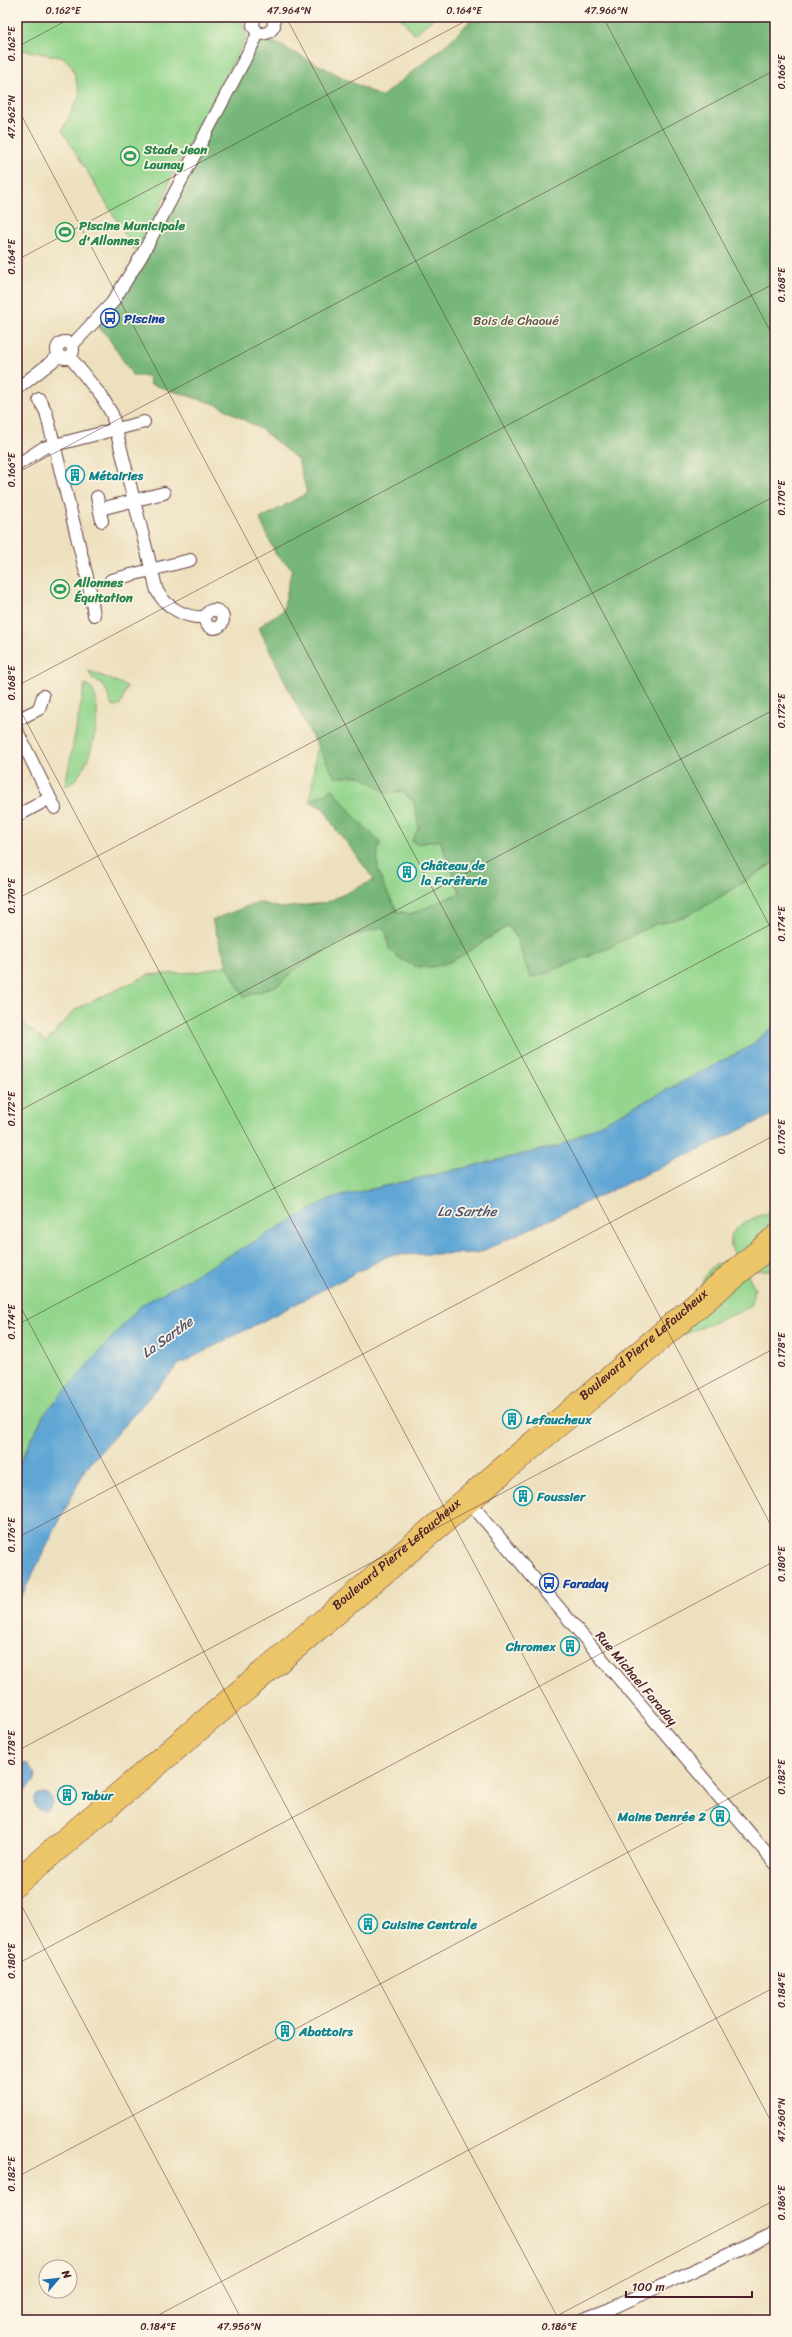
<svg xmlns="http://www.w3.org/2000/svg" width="792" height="2337" font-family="Sriracha,sans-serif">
<rect width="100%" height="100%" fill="#fcf5e5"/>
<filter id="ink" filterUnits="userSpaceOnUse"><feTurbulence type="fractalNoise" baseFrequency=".025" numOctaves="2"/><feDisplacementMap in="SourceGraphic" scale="8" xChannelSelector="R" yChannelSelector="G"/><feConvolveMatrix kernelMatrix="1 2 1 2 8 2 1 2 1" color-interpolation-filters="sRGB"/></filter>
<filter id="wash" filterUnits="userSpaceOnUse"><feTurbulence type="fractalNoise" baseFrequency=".012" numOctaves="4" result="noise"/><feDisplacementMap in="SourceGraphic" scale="16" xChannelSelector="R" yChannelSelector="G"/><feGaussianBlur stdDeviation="0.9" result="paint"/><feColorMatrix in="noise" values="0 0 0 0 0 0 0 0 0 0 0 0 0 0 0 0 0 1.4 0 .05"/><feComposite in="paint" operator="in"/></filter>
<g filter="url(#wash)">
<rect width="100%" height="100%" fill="#ede0be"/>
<path fill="#93d58c" stroke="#6e7a5c" d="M17,17H241L247,37L169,182L167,192L136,252L62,130L80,95L72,66L64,58L17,49Z
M400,17H435L414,34Z
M89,671L127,686L121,704L116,707L112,706L105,688L101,683L92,679Z
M85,684C111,691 91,781 65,786Z
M317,745L335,777L361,776L387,792L402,791L414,802L419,827L412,841L416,844L440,840L460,893L411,914L397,911C384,885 372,872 380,842L357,820L333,789L310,801Z
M775,862V1025L749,1047L559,1146L329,1199L44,1414L17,1468V1018L46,1042L76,1009L148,975L199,972L227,965L244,997L278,985L297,968L342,940L382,927L387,934V942L458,958L508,926L516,936L530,977L541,975L610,947L653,925L683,917L725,894Z
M775,1210V1232L695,1299C706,1274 707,1260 738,1262L731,1247L730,1236C741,1220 758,1217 775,1210Z
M775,1247V1267L770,1270L746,1271L755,1288L752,1305L740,1312L660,1344Z"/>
<path fill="#76b678" stroke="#606a52" d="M474,17H775V862L704,907L683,917L653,925L610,947L541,975L530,977L516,936L508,926C480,940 441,982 406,962C400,959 395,954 389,949L387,934L382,927L342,940L297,968L278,985L244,997L227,965L212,920L258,902L281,908L325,903L374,880L352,849L336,830L325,810L310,801L333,789L357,820L380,842C372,872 384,885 397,911L411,914L460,893L440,840L416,844L412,841L419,827L414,802L402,791L387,793L361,776L335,777L308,729L259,628L266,621L283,611L292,568L276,555L260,519L307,493L298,460L262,430L218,405L150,384L149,376H133L108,337L94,323L112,303L258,34L381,97L449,42Z"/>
<path fill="#5ea6d5" stroke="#546280" d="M775,1025V1112L770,1116L478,1253L390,1255L178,1365L86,1468L17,1605V1468L44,1414L140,1306L329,1199L559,1146L749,1047Z
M17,1763L28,1764L35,1774L34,1782L26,1790H17Z
M34 1802a9 9 0 1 1 18 0a9 9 0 1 1-18 0Z"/>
</g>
<g filter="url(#ink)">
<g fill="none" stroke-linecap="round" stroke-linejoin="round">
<g stroke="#623c41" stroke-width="14">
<path id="minor" d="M254,17L253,26L258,34
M258,34C266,34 270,33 274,26L273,17
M57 350a8 8 0 1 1 16 0a8 8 0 1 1-16 0Z
M72,345L112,303L142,255L258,34
M70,357L102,397L112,414L157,591C166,607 186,619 205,617
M17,389L59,356
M39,399L46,412L89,585L94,615
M17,465L43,448L144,422
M97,497L102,521
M100,509L164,493
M111,580L190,560
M205 619a9 9 0 1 1 18 0a9 9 0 1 1-18 0Z
M17,720L39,709L43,696
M17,731L55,808
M17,816L50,798
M477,1511L775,1863
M581,2320L610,2309L775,2233"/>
</g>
<g stroke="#623c41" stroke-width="16">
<g id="major">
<path id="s1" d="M17,1875L775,1232"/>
<path d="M17,1889L775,1247"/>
</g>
</g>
<use href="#minor" stroke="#fff" stroke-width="12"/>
<use href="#major" stroke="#edc569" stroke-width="15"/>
</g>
</g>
<path fill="none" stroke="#4a1f2b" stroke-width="1" stroke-opacity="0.45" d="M286,17L775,936M603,17L775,340M17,47L73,17M17,107L775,1533M17,260L473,17M17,473L775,70M17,686L775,283M17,704L775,2129M17,899L775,496M17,1112L775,709M17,1300L559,2320M17,1325L775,922M17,1538L775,1135M17,1751L775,1348M17,1897L242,2320M17,1964L775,1561M17,2177L775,1774M149,2320L775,1987M549,2320L775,2200"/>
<defs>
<g id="stadium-ring" transform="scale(1)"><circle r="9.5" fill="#fcf5e5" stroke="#2e9e5b" stroke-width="1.5"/><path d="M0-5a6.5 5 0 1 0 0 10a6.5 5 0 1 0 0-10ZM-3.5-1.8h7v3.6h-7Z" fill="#2e9e5b"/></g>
<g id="bus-ring" transform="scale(1)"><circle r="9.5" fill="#fcf5e5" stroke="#1a4fb4" stroke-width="1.5"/><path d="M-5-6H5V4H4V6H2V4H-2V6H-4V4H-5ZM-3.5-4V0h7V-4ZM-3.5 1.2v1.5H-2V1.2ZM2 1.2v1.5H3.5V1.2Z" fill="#1a4fb4"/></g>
<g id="building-ring" transform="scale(1)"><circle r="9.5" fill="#fcf5e5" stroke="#0f9aa8" stroke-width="1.5"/><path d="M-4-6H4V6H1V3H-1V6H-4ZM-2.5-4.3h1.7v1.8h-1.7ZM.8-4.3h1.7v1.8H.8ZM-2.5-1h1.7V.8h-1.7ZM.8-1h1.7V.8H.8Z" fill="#0f9aa8"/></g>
</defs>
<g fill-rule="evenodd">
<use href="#stadium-ring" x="130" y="156"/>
<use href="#stadium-ring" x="65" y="232"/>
<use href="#bus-ring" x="110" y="318"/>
<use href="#building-ring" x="75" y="475"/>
<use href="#stadium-ring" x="60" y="589"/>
<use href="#building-ring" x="407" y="872"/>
<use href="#building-ring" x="512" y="1419"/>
<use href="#building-ring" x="523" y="1496"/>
<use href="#bus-ring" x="549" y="1583"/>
<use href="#building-ring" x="570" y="1646"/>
<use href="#building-ring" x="67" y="1795"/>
<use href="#building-ring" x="720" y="1816"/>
<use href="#building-ring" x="368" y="1924"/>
<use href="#building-ring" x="285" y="2031"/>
</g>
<g text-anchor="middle" stroke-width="3.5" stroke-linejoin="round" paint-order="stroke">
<g font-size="13" font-weight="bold" fill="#27864d" stroke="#fcf5e5" text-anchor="start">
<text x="144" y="154">Stade Jean<tspan x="144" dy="15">Launay</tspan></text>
<text x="79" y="230">Piscine Municipale<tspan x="79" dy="15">d'Allonnes</tspan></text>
<text x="74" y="587">Allonnes<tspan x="74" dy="15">Équitation</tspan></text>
</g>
<g font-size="13" font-weight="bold" fill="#164399" stroke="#fcf5e5" text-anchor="start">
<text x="124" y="323">Piscine</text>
<text x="563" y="1588">Faraday</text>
</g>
<g font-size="13" fill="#605648" stroke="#fcf5e5">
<text x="516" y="325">Bois de Chaoué</text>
</g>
<g font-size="13" font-weight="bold" fill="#0d838f" stroke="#fcf5e5" text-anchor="start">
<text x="89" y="480">Métairies</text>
<text x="421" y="870">Château de<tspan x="421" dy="15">la Forêterie</tspan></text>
<text x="526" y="1424">Lefaucheux</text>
<text x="537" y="1501">Foussier</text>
<text x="556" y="1651" text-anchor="end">Chromex</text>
<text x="81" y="1800">Tabur</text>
<text x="706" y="1821" text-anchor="end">Maine Denrée 2</text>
<text x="382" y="1929">Cuisine Centrale</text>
<text x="299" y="2036">Abattoirs</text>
</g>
<g font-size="13" fill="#4a1f2b" stroke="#fcf5e5">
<text dy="5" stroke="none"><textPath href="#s1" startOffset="821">Boulevard Pierre Lefaucheux</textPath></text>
<text dy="5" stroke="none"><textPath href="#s1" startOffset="497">Boulevard Pierre Lefaucheux</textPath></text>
<text transform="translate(637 1678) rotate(50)" y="5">Rue Michael Faraday</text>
</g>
<g font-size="14" font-style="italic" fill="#52556f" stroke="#fcf5e5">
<text x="467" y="1216">La Sarthe</text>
<text transform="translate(167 1337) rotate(-36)" y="5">La Sarthe</text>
</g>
</g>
<rect width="792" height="2337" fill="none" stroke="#fcf5e5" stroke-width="44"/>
<g transform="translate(58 2279) rotate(62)"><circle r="19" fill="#fcf5e5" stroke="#b59f9b"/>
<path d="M0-3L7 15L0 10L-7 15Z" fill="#1f6fb2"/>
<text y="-6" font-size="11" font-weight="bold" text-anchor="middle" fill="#4a1f2b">N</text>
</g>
<path d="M626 2291v6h126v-6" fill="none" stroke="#4a1f2b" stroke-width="2"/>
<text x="632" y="2291" font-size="12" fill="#4a1f2b" stroke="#fcf5e5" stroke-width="3" paint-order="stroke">100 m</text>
<rect x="22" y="22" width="748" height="2293" fill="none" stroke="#4a1f2b" stroke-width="1.5"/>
<g font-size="10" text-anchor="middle" fill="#4a1f2b">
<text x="63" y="14">0.162°E</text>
<text x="289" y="14">47.964°N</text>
<text x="464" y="14">0.164°E</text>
<text x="606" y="14">47.966°N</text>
<text transform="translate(11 44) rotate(-90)" y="4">0.162°E</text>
<text transform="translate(781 72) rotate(-90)" y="4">0.166°E</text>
<text transform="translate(11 117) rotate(-90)" y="4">47.962°N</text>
<text transform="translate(11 257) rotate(-90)" y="4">0.164°E</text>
<text transform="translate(781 285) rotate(-90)" y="4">0.168°E</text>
<text transform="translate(11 470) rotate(-90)" y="4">0.166°E</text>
<text transform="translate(781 498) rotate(-90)" y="4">0.170°E</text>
<text transform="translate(11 683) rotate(-90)" y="4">0.168°E</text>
<text transform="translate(781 711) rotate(-90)" y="4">0.172°E</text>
<text transform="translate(11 896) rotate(-90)" y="4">0.170°E</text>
<text transform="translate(781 924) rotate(-90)" y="4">0.174°E</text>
<text transform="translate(11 1109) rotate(-90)" y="4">0.172°E</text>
<text transform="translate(781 1137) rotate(-90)" y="4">0.176°E</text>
<text transform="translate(11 1322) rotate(-90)" y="4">0.174°E</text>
<text transform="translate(781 1350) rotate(-90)" y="4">0.178°E</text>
<text transform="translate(11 1535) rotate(-90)" y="4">0.176°E</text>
<text transform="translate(781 1564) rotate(-90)" y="4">0.180°E</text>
<text transform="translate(11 1748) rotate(-90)" y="4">0.178°E</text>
<text transform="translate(781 1777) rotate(-90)" y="4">0.182°E</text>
<text transform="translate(11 1961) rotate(-90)" y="4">0.180°E</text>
<text transform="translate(781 1990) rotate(-90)" y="4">0.184°E</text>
<text transform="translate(781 2120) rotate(-90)" y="4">47.960°N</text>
<text transform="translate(11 2174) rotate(-90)" y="4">0.182°E</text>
<text transform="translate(781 2203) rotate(-90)" y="4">0.186°E</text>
<text x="158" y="2330">0.184°E</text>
<text x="239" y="2330">47.956°N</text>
<text x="559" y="2330">0.186°E</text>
</g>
</svg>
